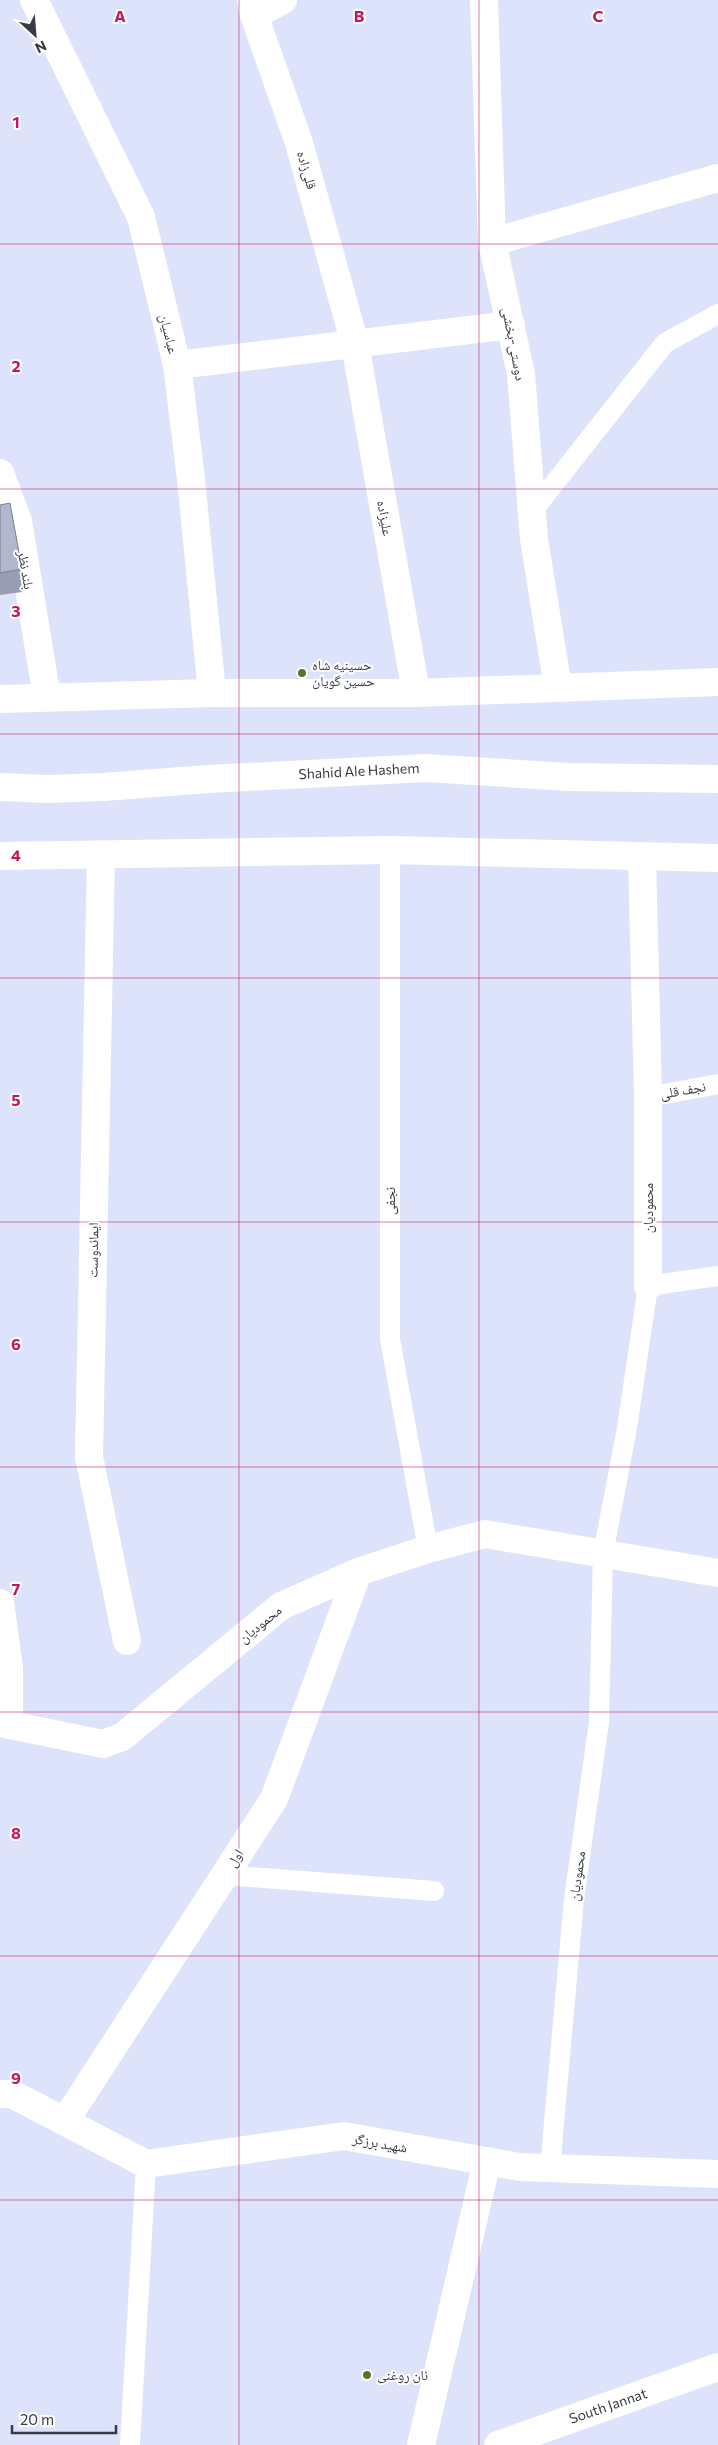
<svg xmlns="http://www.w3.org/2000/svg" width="718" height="2445" font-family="Commissioner,'Noto Naskh Arabic',sans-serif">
<rect width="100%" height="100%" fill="#dee3fc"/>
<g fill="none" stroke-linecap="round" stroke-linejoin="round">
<path stroke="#fff" stroke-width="20" d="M531,513L665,343L718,314
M390,850V1339L428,1549
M648,1097L718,1084
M224,1875L434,1891
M550,2168L574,1899L599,1722L603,1554L627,1428L648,1286L718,1276
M130,2445L146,2164"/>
<path stroke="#fff" stroke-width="28" d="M34,0L141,217L177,365L191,479L212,693
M251,0L254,15L299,143L355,344L416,693
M484,0L492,242L521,374L534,539L558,688
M254,15L283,0
M492,242L718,178
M177,365L511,325
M0,473L18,521L47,698
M0,699L212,693H416L718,682
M101,855L89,1457L127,1641
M642,858L648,1097V1286
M0,1603L9,1667V1724
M0,1723L103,1744L122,1737L281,1606L358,1572L428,1549L485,1534L718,1573
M0,2094H12L146,2164L344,2136L520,2167L718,2174
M65,2121L274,1799L358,1572
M421,2445L487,2161"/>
<path stroke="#fff" stroke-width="28" d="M498,2445L718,2367"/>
<path stroke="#fff" stroke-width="28" d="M0,787L48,789L103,787L208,779L426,768L568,777L718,779
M0,856L390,850L718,858"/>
</g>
<path fill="#999db1" d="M0,505L22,569V592L0,595Z"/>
<path fill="#b2b6ce" stroke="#7d7f90" d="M10,503L22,569L0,573V505Z"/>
<path fill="none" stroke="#c2185b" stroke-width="1" stroke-opacity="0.55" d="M239,0V2445M479,0V2445M0,244H718M0,489H718M0,734H718M0,978H718M0,1222H718M0,1467H718M0,1712H718M0,1956H718M0,2200H718"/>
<g fill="#58752b" stroke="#fff" stroke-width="2">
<circle cx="302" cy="673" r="5"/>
<circle cx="367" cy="2375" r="5"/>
</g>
<g text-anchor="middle" stroke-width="4" stroke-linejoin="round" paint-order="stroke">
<g font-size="14" fill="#383a44" stroke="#fff">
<text transform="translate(307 170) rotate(74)" y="5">قلی‌زاده</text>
<text transform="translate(169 334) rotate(76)" y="5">عباسیان</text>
<text transform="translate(514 344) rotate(79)" y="5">دوستی-بخشی</text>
<text transform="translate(385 518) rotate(80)" y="5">علیزاده</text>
<text transform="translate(26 570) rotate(80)" y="5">بلند نظر</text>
<text transform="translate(359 771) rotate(-3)" y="5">Shahid Ale Hashem</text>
<text transform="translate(683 1090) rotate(-10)" y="5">نجف قلی</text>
<text transform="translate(390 1201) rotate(-90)" y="5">نجفی</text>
<text transform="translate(648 1208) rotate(-90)" y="5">محمودیان</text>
<text transform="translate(93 1250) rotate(-89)" y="5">ایماندوست</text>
<text transform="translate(260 1624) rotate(-39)" y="5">محمودیان</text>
<text transform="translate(235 1858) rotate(-57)" y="5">اول</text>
<text transform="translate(577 1876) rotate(-82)" y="5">محمودیان</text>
<text transform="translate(380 2143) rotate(10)" y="5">شهید برزگر</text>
<text transform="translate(608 2406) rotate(-19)" y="5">South Jannat</text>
</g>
<g font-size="14" fill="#383a44" stroke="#fff" text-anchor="start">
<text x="312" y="670">حسینیه شاه<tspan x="312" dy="16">حسین گویان</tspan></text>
<text x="377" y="2380">نان روغنی</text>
</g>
</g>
<g font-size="16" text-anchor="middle" font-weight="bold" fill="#c2185b" stroke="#fff" stroke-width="4" stroke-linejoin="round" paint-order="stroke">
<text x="120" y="22">A</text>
<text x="359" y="22">B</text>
<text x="598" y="22">C</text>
<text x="16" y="128">1</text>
<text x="16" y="372">2</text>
<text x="16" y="617">3</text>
<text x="16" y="861">4</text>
<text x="16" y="1106">5</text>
<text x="16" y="1350">6</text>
<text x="16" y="1595">7</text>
<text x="16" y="1839">8</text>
<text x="16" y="2084">9</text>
</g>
<g transform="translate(35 35) rotate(154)" stroke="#ffffff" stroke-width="4" paint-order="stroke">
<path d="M0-4L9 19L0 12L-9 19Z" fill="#383a44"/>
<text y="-8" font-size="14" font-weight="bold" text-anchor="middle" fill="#383a44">N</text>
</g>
<path d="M12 2425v8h104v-8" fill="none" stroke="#383a44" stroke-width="2.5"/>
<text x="20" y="2425" font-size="15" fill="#383a44" stroke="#ffffff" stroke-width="4" paint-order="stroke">20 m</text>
</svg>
